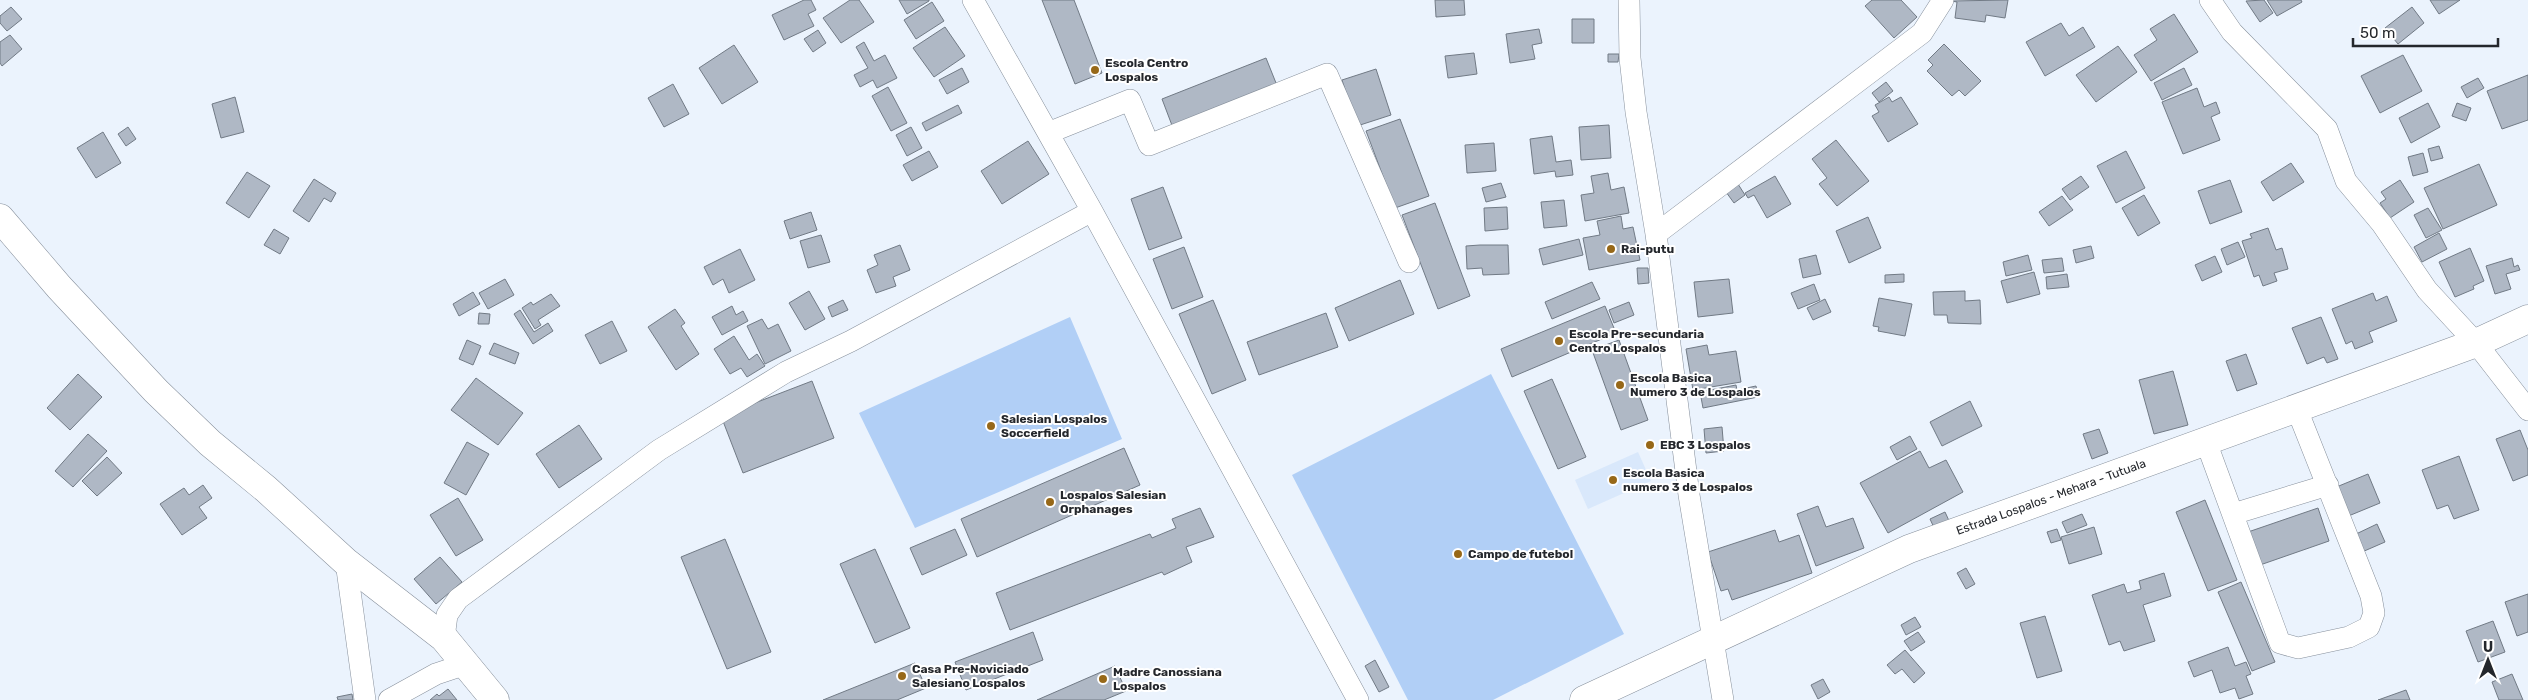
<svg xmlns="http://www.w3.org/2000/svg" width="2528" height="700" font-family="Rubik,sans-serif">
<rect width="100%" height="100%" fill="#ebf3fd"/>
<path fill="#d9e8fb" d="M1638,452L1651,481L1588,509L1575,480Z"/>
<path fill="#b1cff6" d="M1070,317L1122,439L915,528L859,413Z
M1491,374L1624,634L1493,700H1408L1292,475Z"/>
<path fill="#afb8c5" stroke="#717a85" d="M804,0H811L816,10L808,14L814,26L784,40L772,15Z
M850,0H859L874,22L841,43L823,18Z
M899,0H929V1L907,14Z
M1042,0H1074L1102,73L1075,84Z
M1435,0H1464L1465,15L1436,17Z
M1872,0H1901L1917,17L1894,38L1865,6Z
M2008,0L2005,18L1986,15L1985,22L1955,18L1957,2L1951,1Z
M2264,0L2273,13L2260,22L2246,1Z
M2267,0H2301L2302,2L2277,16Z
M2430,0H2460L2439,14Z
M932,2L944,21L916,39L904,20Z
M11,7L22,19L7,31L0,23V16Z
M2412,7L2424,23L2398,44L2385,28Z
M2174,14L2198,52L2151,81L2134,55L2157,40L2150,29Z
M1572,19H1594V43H1572Z
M2061,23L2069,36L2083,27L2095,47L2045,76L2026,42Z
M945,27L965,56L934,77L913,48Z
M1539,29L1542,43L1532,45L1535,59L1510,63L1506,34Z
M818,30L826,43L813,52L804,39Z
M10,35L22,49L2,66L0,63V42Z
M864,42L874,61L885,55L897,78L877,88L873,80L860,87L854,75L868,68L856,47Z
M1944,44L1981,81L1965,96L1959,90L1952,96L1927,71L1933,65L1928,60Z
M734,45L758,82L722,104L699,68Z
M2118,46L2137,72L2096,102L2076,75Z
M1474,53L1477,74L1448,78L1445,56Z
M1608,54H1619L1618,62H1608Z
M2403,55L2422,91L2380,113L2361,76Z
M1266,58L1278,88L1173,128L1162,99Z
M962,68L969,82L947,94L939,80Z
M2184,68L2192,85L2162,100L2154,83Z
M1376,69L1391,115L1357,126L1342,80Z
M2528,75V120L2502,129L2487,91Z
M2478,78L2484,88L2467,98L2461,87Z
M1886,82L1893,91L1879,102L1872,93Z
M673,84L689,114L664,127L648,98Z
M888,87L907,123L891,131L872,96Z
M2197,88L2204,107L2216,102L2220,113L2211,117L2220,140L2183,154L2162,102Z
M235,97L244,132L221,138L212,104Z
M1889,97L1892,102L1901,97L1918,124L1888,142L1872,116L1879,112L1875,105Z
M2428,103L2440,127L2411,143L2399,118Z
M2457,103L2471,108L2466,121L2452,116Z
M958,105L962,113L926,131L922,123Z
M1400,119L1429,196L1395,208L1366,131Z
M1609,125L1611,158L1581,160L1579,127Z
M128,127L136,139L126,146L118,134Z
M911,127L922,148L907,156L896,135Z
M103,132L121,163L96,178L77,148Z
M1552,136L1556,162L1571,160L1573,175L1556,177L1555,171L1534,174L1530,139Z
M1836,140L1869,181L1837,206L1819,184L1827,178L1812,159Z
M1028,141L1049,174L1002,204L981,171Z
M1494,143L1496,171L1467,173L1465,145Z
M2439,146L2443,158L2431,161L2428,149Z
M929,151L938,167L912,181L903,165Z
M2126,151L2145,188L2116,203L2097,166Z
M2423,153L2428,172L2413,176L2408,157Z
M2291,163L2304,182L2273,201L2261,182Z
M2479,164L2497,205L2443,229L2424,188Z
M247,172L270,186L249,218L226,203Z
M1608,173L1611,190L1624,187L1629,213L1585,221L1581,195L1594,193L1591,176Z
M1775,176L1791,204L1767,218L1754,195L1748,198L1745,193Z
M2081,176L2089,187L2070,200L2062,189Z
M314,179L336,193L331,202L324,198L309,222L293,211Z
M2230,180L2242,212L2210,224L2198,191Z
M2400,180L2414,202L2390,218L2380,203L2386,199L2381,192Z
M1501,183L1506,197L1486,202L1482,188Z
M1738,184L1745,195L1734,203L1726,192Z
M1163,187L1182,238L1149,250L1131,199Z
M2144,195L2160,223L2138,236L2122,208Z
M2062,196L2073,210L2049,226L2039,212Z
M1564,200L1567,226L1544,228L1541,202Z
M1435,203L1470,296L1438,309L1402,215Z
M1507,207L1508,229L1485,231L1484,208Z
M2428,208L2442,230L2426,238L2414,215Z
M811,212L817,230L790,239L784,221Z
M1621,216L1623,229L1633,227L1640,260L1589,270L1583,238L1600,235L1597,221Z
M1868,217L1881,248L1849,263L1836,231Z
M2268,228L2276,250L2282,248L2288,269L2274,273L2277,281L2263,286L2259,275L2254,277L2242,241L2252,238L2250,234Z
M274,229L289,238L280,254L264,245Z
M2439,233L2447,249L2422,262L2414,247Z
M821,235L830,262L808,268L800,241Z
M1579,239L1583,255L1543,265L1539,249Z
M2238,242L2245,257L2227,265L2221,249Z
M900,245L910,270L893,277L896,286L876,293L867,270L878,265L874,255Z
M1480,245H1508L1509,274L1483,275L1482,268L1467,269L1466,246Z
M2091,246L2094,258L2076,263L2073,250Z
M1184,247L1203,297L1172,309L1153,259Z
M2470,248L2484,281L2473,286L2474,289L2455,297L2439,262Z
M740,249L755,280L729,293L723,279L713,285L704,267Z
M1816,255L1821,274L1803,278L1799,259Z
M2028,255L2032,270L2006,276L2003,262Z
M2215,256L2222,272L2202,281L2195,265Z
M2062,258L2064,271L2044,273L2042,260Z
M2512,258L2514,267L2518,265L2520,270L2506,274L2511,289L2495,294L2486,266Z
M1637,268H1648L1649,283L1638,284Z
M2034,272L2040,294L2007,303L2001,281Z
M1904,274V282L1885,283V275Z
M2067,274L2069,287L2047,289L2046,277Z
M505,279L514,295L488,309L479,293Z
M1729,279L1733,313L1698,317L1694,282Z
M1400,280L1414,314L1349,341L1335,308Z
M1592,282L1600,299L1552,319L1545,302Z
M1814,284L1820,300L1798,309L1791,293Z
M809,291L825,319L805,330L789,303Z
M1965,291V301L1980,300L1981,324L1948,323L1947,315H1934L1933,292Z
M473,292L480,304L459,316L453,304Z
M2373,293L2376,301L2387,296L2397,321L2369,332L2373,342L2355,349L2352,341L2346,344L2332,309Z
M551,294L560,306L538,320L541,325L535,329L522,308L531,302L533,305Z
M1879,298L1912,304L1905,336L1878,331L1879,327L1873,326Z
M1825,299L1831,312L1813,320L1807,308Z
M843,300L848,310L832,317L828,307Z
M1213,300L1246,380L1212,394L1179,314Z
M1629,302L1634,315L1614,323L1609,310Z
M732,306L736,315L743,311L748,321L722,335L712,317Z
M1605,306L1616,333L1512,377L1501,349Z
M675,309L685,323L681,326L699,354L676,370L648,327Z
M520,310L534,332L548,323L553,331L533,344L514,314Z
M479,313L490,314L489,324H478Z
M1326,313L1338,347L1259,375L1247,342Z
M2321,317L2338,359L2327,363L2324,357L2307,364L2292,328Z
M762,319L768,329L778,324L791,351L765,364L747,326Z
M612,321L627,351L600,364L585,335Z
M734,336L749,360L757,354L765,366L747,377L741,368L730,374L714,349Z
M467,340L481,346L473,365L459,359Z
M1619,340L1648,420L1621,430L1592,350Z
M494,343L519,353L515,364L489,354Z
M1707,345L1709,355L1736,351L1741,382L1693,390L1686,349Z
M2246,354L2257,384L2237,391L2226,361Z
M2173,371L2188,425L2154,434L2139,380Z
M78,374L102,397L70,430L47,408Z
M476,378L523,413L498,445L451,410Z
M1552,379L1586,457L1558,469L1524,391Z
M812,381L834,438L743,473L721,416Z
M1736,385L1737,390L1756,386L1758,397L1703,408L1700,392Z
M1970,401L1982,426L1942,446L1930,422Z
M579,425L602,459L559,488L536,454Z
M1722,427L1724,451L1706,453L1704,429Z
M2099,429L2108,453L2092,459L2083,434Z
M2520,430L2528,450V475L2513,481L2496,439Z
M88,434L107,451L73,487L55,471Z
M1910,436L1917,449L1897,460L1890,447Z
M467,442L489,454L466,495L444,483Z
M1124,448L1140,485L977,557L961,519Z
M1920,451L1929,468L1946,460L1963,492L1888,533L1860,483Z
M2459,456L2479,510L2454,519L2448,505L2437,509L2422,470Z
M107,457L122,473L97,496L82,481Z
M2368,474L2380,503L2346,517L2334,488Z
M203,485L212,498L199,507L207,518L182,535L160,504L184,488L189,495Z
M458,498L483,540L456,556L430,515Z
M2205,500L2237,580L2208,591L2176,512Z
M1818,506L1826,527L1853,518L1864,548L1816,566L1797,514Z
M1200,508L1214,537L1186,547L1192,562L1164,575L1162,572L1010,630L996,593L1150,534L1152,538L1176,528L1172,519Z
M2318,508L2329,541L2260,565L2248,532Z
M1945,512L1951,525L1936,532L1930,519Z
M2082,514L2087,525L2067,533L2062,522Z
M2377,524L2385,542L2362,552L2354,535Z
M2094,527L2102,554L2069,564L2061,537Z
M955,529L967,555L922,575L910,548Z
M2057,529L2061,540L2051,543L2047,532Z
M1775,530L1779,542L1799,535L1812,573L1732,600L1728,589L1721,591L1708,552Z
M725,539L771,652L727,669L681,557Z
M875,549L910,628L875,643L840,564Z
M440,557L462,582L436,604L414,579Z
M1966,568L1975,584L1966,589L1957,573Z
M2164,573L2171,596L2143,605L2155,641L2124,651L2120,641L2109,645L2092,595L2124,584L2127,593L2141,589L2139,581Z
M2241,582L2275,662L2252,671L2218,592Z
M2528,594V632L2517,636L2505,602Z
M2045,616L2062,671L2037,678L2020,623Z
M1915,617L1921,627L1906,635L1901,625Z
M2493,621L2505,652L2478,662L2466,631Z
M1033,632L1043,660L966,690L955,662Z
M1918,632L1925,642L1911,651L1904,641Z
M2228,647L2235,666L2246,662L2251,674L2246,676L2253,694L2239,699L2235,688L2220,693L2212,670L2194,677L2188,662Z
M1905,650L1925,673L1914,683L1902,669L1895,674L1887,665Z
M1375,660L1389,687L1379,692L1365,666Z
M915,663L926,688L897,700H823Z
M1115,666L1126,691L1104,700H1037Z
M2512,674L2523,700H2499L2492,682Z
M1823,679L1830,692L1818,699L1811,685Z
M448,689L457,700H430L437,694L439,696Z
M2406,690L2410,700H2378Z
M352,694L353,700H338L337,697Z"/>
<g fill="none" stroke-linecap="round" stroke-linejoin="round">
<g stroke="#87909c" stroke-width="22">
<path id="minor" d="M973,0L1092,211L1358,700
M1629,0L1630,58L1636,112L1656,234L1689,495L1723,700
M2210,0L2232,32L2327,129L2346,181L2382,224L2427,290L2476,343L2528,410
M1048,133L1130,100L1149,145L1327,74L1409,262
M1656,234L1922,33L1943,0
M2205,439L2280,643L2298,648L2349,637L2369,627L2374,613L2371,596L2296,407
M2233,514L2328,485
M346,562L365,700
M444,638L447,615L458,599L659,450L786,372L851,341L1092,211
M389,700L436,674L466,664"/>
</g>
<g stroke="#87909c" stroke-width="29">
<path id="major" d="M0,218L59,287L156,391L210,443L266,489L346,562L444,638L495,700
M1584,700L1909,549L2476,343L2528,319"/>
</g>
<use href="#minor" stroke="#fff" stroke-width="21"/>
<use href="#major" stroke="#fff" stroke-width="28"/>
</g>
<g fill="#976818" stroke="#fff" stroke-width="2">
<circle cx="1095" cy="70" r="5"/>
<circle cx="1611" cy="249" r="5"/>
<circle cx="1559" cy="341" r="5"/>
<circle cx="1620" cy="385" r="5"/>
<circle cx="991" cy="426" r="5"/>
<circle cx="1650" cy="445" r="5"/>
<circle cx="1613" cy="480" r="5"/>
<circle cx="1050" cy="502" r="5"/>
<circle cx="1458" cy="554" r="5"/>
<circle cx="902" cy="676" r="5"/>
<circle cx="1103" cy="679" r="5"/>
</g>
<g text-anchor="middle" stroke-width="4" stroke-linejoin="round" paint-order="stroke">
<g font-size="12" font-weight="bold" fill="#24272c" stroke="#fff" text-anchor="start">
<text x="1105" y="67">Escola Centro<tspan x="1105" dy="14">Lospalos</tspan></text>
<text x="1621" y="253">Rai-putu</text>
<text x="1569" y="338">Escola Pre-secundaria<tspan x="1569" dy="14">Centro Lospalos</tspan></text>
<text x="1630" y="382">Escola Basica<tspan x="1630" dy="14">Numero 3 de Lospalos</tspan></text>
<text x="1001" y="423">Salesian Lospalos<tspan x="1001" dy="14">Soccerfield</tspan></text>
<text x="1660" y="449">EBC 3 Lospalos</text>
<text x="1623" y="477">Escola Basica<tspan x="1623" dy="14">numero 3 de Lospalos</tspan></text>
<text x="1060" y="499">Lospalos Salesian<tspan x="1060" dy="14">Orphanages</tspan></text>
<text x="1468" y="558">Campo de futebol</text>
<text x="912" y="673">Casa Pre-Noviciado<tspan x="912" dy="14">Salesiano Lospalos</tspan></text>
<text x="1113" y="676">Madre Canossiana<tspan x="1113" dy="14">Lospalos</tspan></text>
</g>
<g font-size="12" fill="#24272c" stroke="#fff">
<text transform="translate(2051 497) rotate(-20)" y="4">Estrada Lospalos - Mehara - Tutuala</text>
</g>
</g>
<g transform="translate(2488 660)" stroke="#ffffff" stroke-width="4" paint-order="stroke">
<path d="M0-4L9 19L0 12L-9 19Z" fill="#24272c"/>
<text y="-8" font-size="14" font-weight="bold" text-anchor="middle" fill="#24272c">U</text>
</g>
<path d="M2353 38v8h145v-8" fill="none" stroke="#24272c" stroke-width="2.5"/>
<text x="2360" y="38" font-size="15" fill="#24272c" stroke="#ffffff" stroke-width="4" paint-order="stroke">50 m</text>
</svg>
